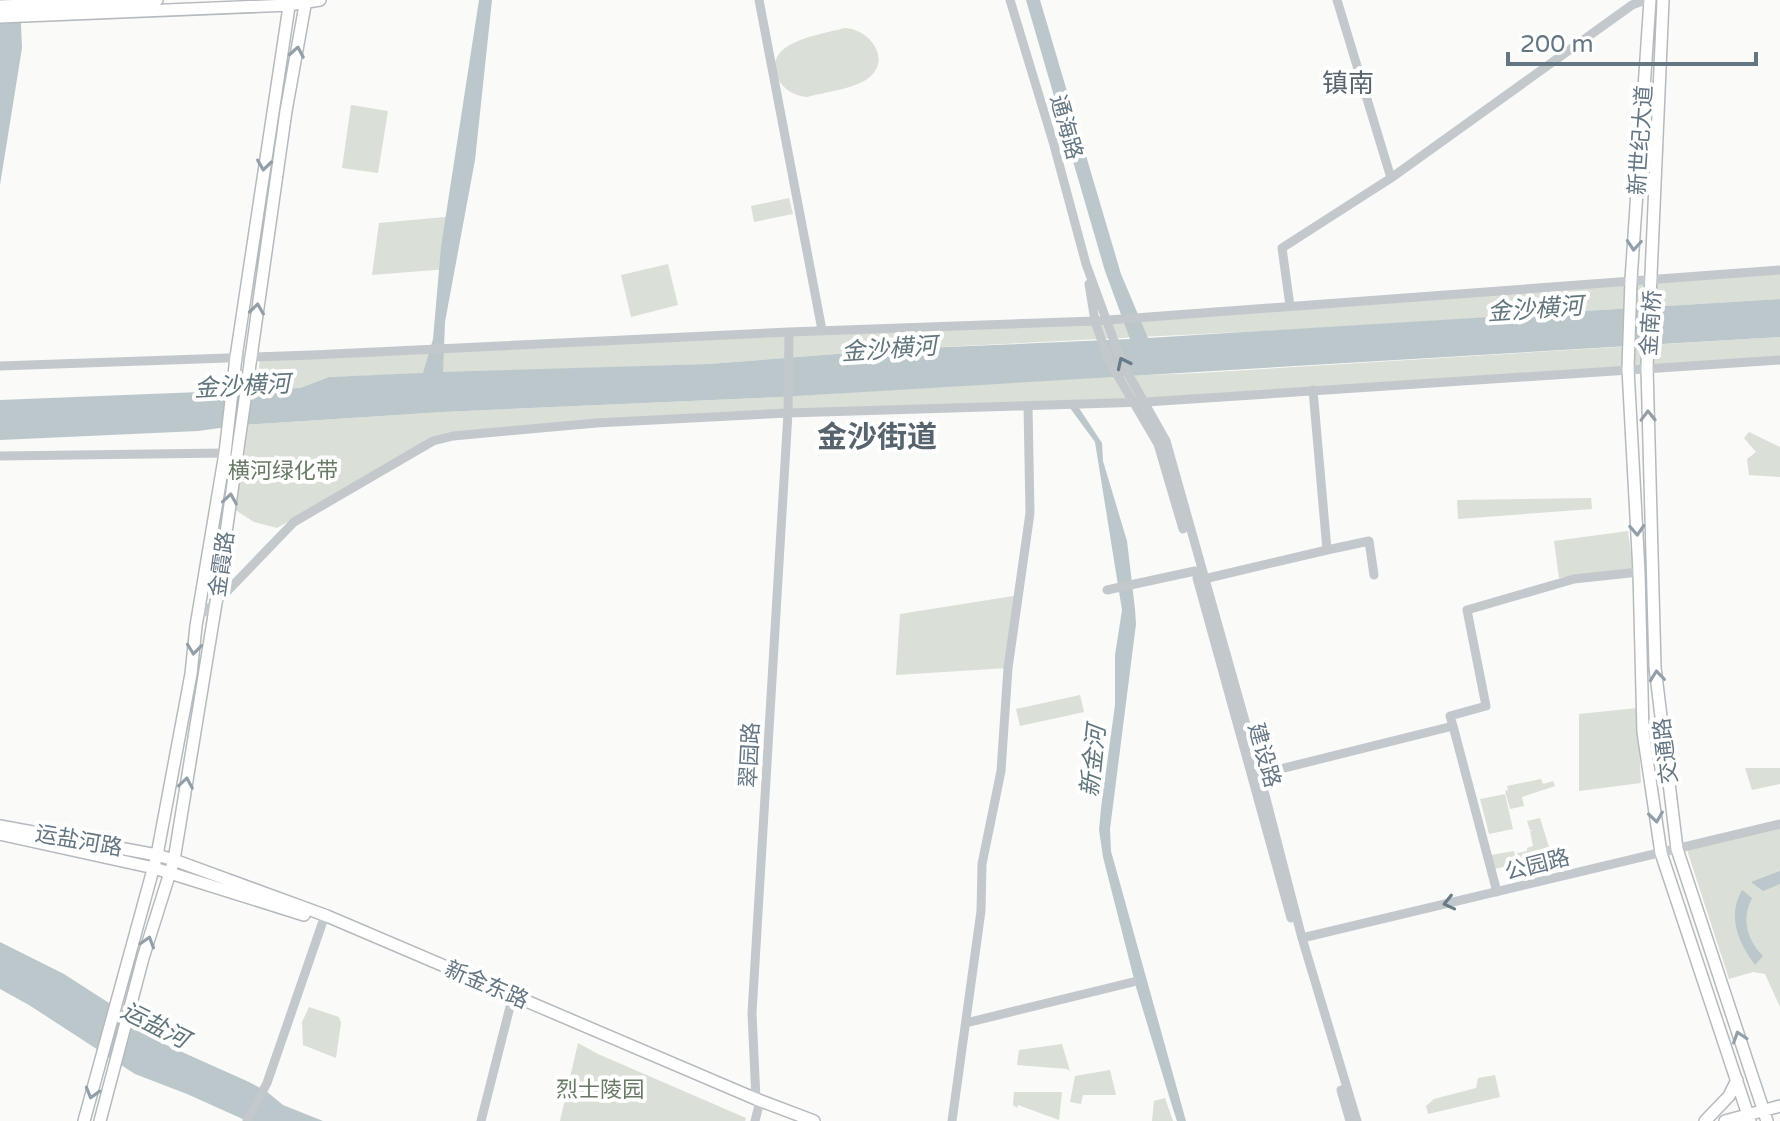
<svg xmlns="http://www.w3.org/2000/svg" width="1780" height="1121" font-family="'Varela Round','Noto Sans SC',sans-serif">
<rect width="100%" height="100%" fill="#fafaf8"/>
<path fill="#dadfd7" d="M845,28C873,30 894,64 864,81C848,90 825,92 807,97C796,96 786,91 780,82C757,42 820,35 845,28Z
M351,105L388,111L378,173L342,168Z
M789,198L793,214L754,222L751,206Z
M456,216L447,269L372,275L379,223Z
M668,264L678,305L631,317L621,275Z
M1780,272V299L1303,329L901,349L708,364L329,377L300,388L257,389L260,356L1095,321Z
M1780,337V360L1146,402L788,413L432,439L277,528L254,522L229,506L242,425L443,412L780,397L1074,378L1199,373Z
M1749,432L1780,447V477L1749,475L1747,459L1756,452L1744,438Z
M1591,498L1592,509L1458,519L1457,500Z
M1628,531L1633,569L1559,578L1554,541Z
M1019,595L1008,668L896,675L900,614Z
M1080,695L1084,712L1020,726L1016,709Z
M1637,708L1641,783L1579,791V714Z
M1745,768H1780V784L1752,790Z
M1541,779L1543,784L1553,781L1555,786L1522,797L1524,806L1510,809L1505,791L1508,790L1507,786Z
M1505,794L1513,829L1489,834L1480,799Z
M1540,818L1549,847L1545,848L1548,859L1520,865L1517,853L1527,851V848L1533,846L1530,831L1533,830H1530L1527,821Z
M1780,826V1007L1765,974L1753,972L1729,979L1687,850Z
M1514,851L1517,864L1494,869L1491,855Z
M309,1007L339,1017L341,1023L336,1058L303,1045L302,1022Z
M578,1043L598,1054L746,1118L745,1121H560Z
M1062,1044L1070,1071L1067,1069L1017,1065L1019,1050Z
M1110,1070L1116,1095H1083L1081,1104L1070,1102L1075,1076Z
M1495,1075L1500,1097L1428,1114L1426,1106L1434,1099L1476,1088L1478,1078Z
M1014,1092H1062L1059,1120L1018,1105L1017,1108L1013,1105Z
M1165,1098L1173,1121H1152L1154,1101Z"/>
<path fill="#bbc7cb" d="M0,0H20L22,48L0,185Z
M479,0H492L475,160L445,322L443,372L708,364L901,349L1130,339L1105,271L1026,0H1040L1121,274L1148,338L1780,299V337L780,397L443,412L242,425L198,431L0,440V400L300,388L329,377L423,373L433,339L441,247Z
M1070,408H1079L1102,443L1103,461L1127,541L1135,609L1136,624L1110,829L1111,851L1186,1121H1177L1173,1109L1136,987L1103,857L1099,830L1101,808L1115,705V655L1122,610L1095,442Z
M1780,871V884L1763,891L1751,882Z
M1742,890L1752,898C1741,919 1747,940 1763,956L1755,965C1738,942 1727,917 1742,890Z
M0,942L64,974L109,1003L162,1043L249,1082L266,1091L283,1105L323,1121H247L187,1094L135,1074L29,1005L0,989Z"/>
<g fill="none" stroke-linecap="round" stroke-linejoin="round">
<g stroke="#b5babe" stroke-width="14">
<path id="major" d="M1650,0L1631,280L1628,369L1639,572L1643,732L1661,853L1750,1121
M1663,0L1647,367L1655,667L1677,849L1767,1121
M0,6L157,0
M0,17L289,5L320,0
M0,826L157,855L174,860L327,916L756,1099L814,1121
M0,834L154,868L304,915
M84,1121L157,855L191,674L196,626L225,453L236,357L290,0
M100,1121L143,958L174,860L216,603L286,111L306,0
M1705,1121L1729,1096L1737,1080
M1725,1121L1780,1106"/>
</g>
<path stroke="#c3c8cc" stroke-width="9" d="M759,0L822,330
M1010,0L1054,145L1086,264L1122,363L1166,441L1256,760L1302,938L1357,1121
M1337,0L1391,178
M1089,284L1095,321L1108,359L1158,444L1183,529
M1290,306L1282,248L1391,178L1632,5L1645,0
M0,366L312,355L789,332L1095,321L1780,270
M0,456L225,453
M1327,550L1369,541L1374,575
M1197,578L1291,918
M1204,579L1327,550L1313,390
M1107,590L1195,571
M198,616L216,603L294,522L433,441L453,436L596,423L788,413L1146,402L1780,360
M1453,726L1450,716L1486,706L1467,610L1574,579L1639,572
M1260,774L1453,726L1497,892
M1302,938L1780,824
M966,1023L1133,982
M1341,1090L1350,1121
M247,1121L267,1083L323,921
M481,1121L513,995
M755,1121L759,1105L756,1099L752,1013L788,413L789,332
M952,1121L981,911L982,864L1001,771L1008,668L1030,513L1028,406"/>
<use href="#major" stroke="#fff" stroke-width="11"/>
</g>
<defs><path id="oneway-chevron" d="M-2-3.5L2.5 0L-2 3.5" fill="none" stroke-width="1.6" stroke-linecap="round" stroke-linejoin="round" transform="scale(2)"/></defs>
<g stroke="#939fa8">
<use href="#oneway-chevron" transform="translate(297 52) rotate(-80)"/>
<use href="#oneway-chevron" transform="translate(264 165) rotate(98)"/>
<use href="#oneway-chevron" transform="translate(1634 245) rotate(94)"/>
<use href="#oneway-chevron" transform="translate(257 309) rotate(-82)"/>
<use href="#oneway-chevron" transform="translate(1648 416) rotate(-91)"/>
<use href="#oneway-chevron" transform="translate(230 499) rotate(-81)"/>
<use href="#oneway-chevron" transform="translate(1637 530) rotate(87)"/>
<use href="#oneway-chevron" transform="translate(194 649) rotate(96)"/>
<use href="#oneway-chevron" transform="translate(1657 676) rotate(-96)"/>
<use href="#oneway-chevron" transform="translate(186 783) rotate(-81)"/>
<use href="#oneway-chevron" transform="translate(1656 817) rotate(82)"/>
<use href="#oneway-chevron" transform="translate(148 942) rotate(-73)"/>
<use href="#oneway-chevron" transform="translate(1739 1037) rotate(-108)"/>
<use href="#oneway-chevron" transform="translate(92 1093) rotate(106)"/>
</g>
<g stroke="#6a7a87">
<use href="#oneway-chevron" transform="translate(1123 363) rotate(-116)"/>
<use href="#oneway-chevron" transform="translate(1449 903) rotate(167)"/>
</g>
<g text-anchor="middle" stroke-width="8" stroke-linejoin="round" paint-order="stroke">
<g font-size="22" fill="#657683" stroke="#fff">
<text transform="translate(1067 127) rotate(74)" y="8">通海路</text>
<text transform="translate(1640 140) rotate(-86)" y="8">新世纪大道</text>
<text transform="translate(1650 323) rotate(-86)" y="8">金南桥</text>
<text transform="translate(221 564) rotate(-82)" y="8">金霞路</text>
<text transform="translate(1665 751) rotate(-97)" y="8">交通路</text>
<text transform="translate(749 755) rotate(-87)" y="8">翠园路</text>
<text transform="translate(1265 755) rotate(74)" y="8">建设路</text>
<text transform="translate(79 840) rotate(10)" y="8">运盐河路</text>
<text transform="translate(1537 864) rotate(-14)" y="8">公园路</text>
<text transform="translate(487 984) rotate(23)" y="8">新金东路</text>
</g>
<g font-size="22" fill="#687a64" stroke="#fff">
<text x="283" y="478">横河绿化带</text>
<text x="600" y="1097">烈士陵园</text>
</g>
<g font-size="24" font-style="italic" fill="#60757c" stroke="#fff">
<text transform="translate(1535 309) rotate(-4)" y="8">金沙横河</text>
<text transform="translate(889 349) rotate(-4)" y="8">金沙横河</text>
<text transform="translate(242 386) rotate(-3)" y="8">金沙横河</text>
<text transform="translate(1093 761) rotate(-84)" y="8">新金河</text>
<text transform="translate(155 1025) rotate(27)" y="8">运盐河</text>
</g>
<g font-size="26" fill="#57646e" stroke="#fff">
<text x="1348" y="92">镇南</text>
</g>
<g font-size="30" font-weight="bold" fill="#57646e" stroke="#fff">
<text x="877" y="447">金沙街道</text>
</g>
</g>
<path d="M1508 52v12h248v-12" fill="none" stroke="#657683" stroke-width="4"/>
<text x="1520" y="52" font-size="24" fill="#657683" stroke="#ffffff" stroke-width="6" paint-order="stroke">200 m</text>
</svg>
